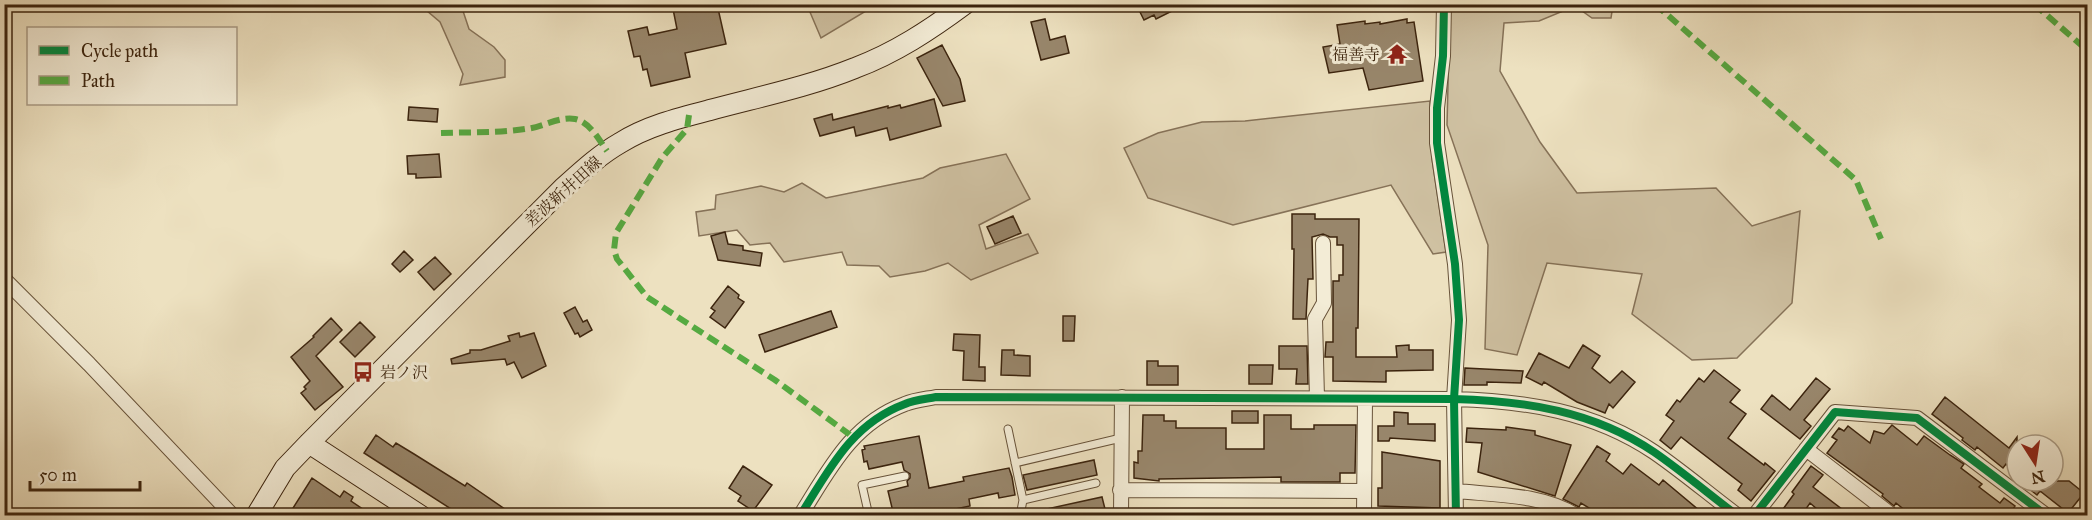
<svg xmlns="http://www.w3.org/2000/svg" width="2092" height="520" font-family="'IM FELL Great Primer','Noto Serif JP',serif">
<rect width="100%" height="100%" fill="#ede1c0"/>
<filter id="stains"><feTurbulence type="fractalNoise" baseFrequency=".00333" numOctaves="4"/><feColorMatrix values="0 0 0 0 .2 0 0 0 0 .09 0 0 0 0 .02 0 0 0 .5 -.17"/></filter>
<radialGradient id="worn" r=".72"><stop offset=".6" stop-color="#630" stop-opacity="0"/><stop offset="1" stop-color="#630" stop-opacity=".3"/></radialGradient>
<path fill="#cfc1a2" stroke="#867258" stroke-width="1.5" d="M420,5H461L469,29L494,47L505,60V77L460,85L463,74L440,22Z
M807,5H876L821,38Z
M1450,5H1613L1611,18H1592L1575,6L1539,21L1504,23L1500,71L1540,142L1577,193L1716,188L1752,226L1800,211L1792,303L1737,358L1692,360L1632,314L1642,274L1547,263L1517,355L1485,349L1488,245L1447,125Z
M1430,101L1432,159L1446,252L1433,254L1391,185L1233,225L1148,198L1124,148L1158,133L1202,122L1245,121Z
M1006,154L1030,199L979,225L986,249L1028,234L1038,253L971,280L948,263L925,271L890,277L879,266L847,265L842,252L784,262L770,243L750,245L737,230L699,236L696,212L715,209L716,195L761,186L784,192L802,183L826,198L923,178L940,168Z"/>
<path fill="#98866b" stroke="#3c240e" stroke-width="1.5" d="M672,4H717L726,44L685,53L690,77L651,86L647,69L643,70L640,56L634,57L628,31L647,27L649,35L677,29Z
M1136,4H1186L1156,19L1154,15L1144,20Z
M1045,19L1050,40L1065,36L1069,53L1041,60L1031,22Z
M1407,19V23L1414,22L1423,81L1369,90L1363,68L1329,73L1323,47L1340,44L1337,25L1365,21V24L1380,22V24Z
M942,45L960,79L965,101L943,106L917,58Z
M934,99L941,126L890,140L887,128L856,136L854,127L820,136L814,119L832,114L833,120L888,106V108L900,105L901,108Z
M409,107L438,109L437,122L408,120Z
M439,154L441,177L416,178V174H408L407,156Z
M1292,214H1315V219H1359L1358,328H1356V357H1397L1396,346L1409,345V350H1433V370L1386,371V382L1333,381V357H1325L1326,342H1333V281H1339V275H1343V245H1337V237H1330L1323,234L1312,237L1313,279H1308L1306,319H1293L1294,249H1292Z
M1013,216L1021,233L995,244L987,227Z
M725,232L728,244L743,246V250L762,253L760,266L718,260L711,236Z
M404,251L413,260L400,272L392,264Z
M435,257L451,274L434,290L418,272Z
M728,286L739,295L738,298L744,302L725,328L710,317L715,311L711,308Z
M575,307L583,322L587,320L592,330L580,337L578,333L575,334L564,313Z
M831,311L837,327L765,352L759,335Z
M1063,316H1075L1074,341H1063Z
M331,318L342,330L316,356L343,387L315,410L301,393L306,389L304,387L310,381L291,357L314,337L313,336Z
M360,322L375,337L355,357L340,342Z
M519,333L520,337L534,333L546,366L522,378L514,362L507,365L505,359L452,364L451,359L470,353V350H481L510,341L508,336Z
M954,334L980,335L979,367H985V381L963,380L964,351L953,350Z
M1583,345L1600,356L1592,368L1610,383L1622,371L1635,382L1613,408L1609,404L1605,413L1577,402L1544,382L1542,385L1526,377L1539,353L1569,368Z
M1279,346H1307L1308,384H1296L1297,369H1279Z
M1002,350H1014V355L1030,356V376L1001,375Z
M1147,361H1158V366H1178V385H1147Z
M1249,365H1273L1272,384H1249Z
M1465,368L1523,371L1521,383L1487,382V385H1464Z
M1714,370L1740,390L1730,402L1746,414L1728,438L1764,465L1765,463L1775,471L1751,501L1738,490L1742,484L1681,437L1671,449L1660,440L1674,421L1666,415L1677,400L1680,402L1699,378L1704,382Z
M1816,378L1830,389L1804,420L1811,426L1800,439L1761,409L1772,395L1790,410Z
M1945,397L2009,448L2017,437V462L2012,469L2006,464L2003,468L1977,447L1975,450L1962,440L1963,438L1932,414Z
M1232,411H1258V423H1232Z
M1394,412L1408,413V424H1435V441L1390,438L1389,441H1378V426H1394Z
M1143,415H1164V421H1176V428H1226V449H1264V415H1291V429H1314V425H1356L1355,473H1340V482H1281V477L1159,479V481L1134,478V462L1138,463V451H1142Z
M1892,425L1917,445L1924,436L1950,455L1964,464L1961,468L1982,484L1979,487L2000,503L2004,498L2015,506L2012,511L2017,516H1912L1896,503L1894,506L1882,496L1883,494L1827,453L1837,440L1832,437L1839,428L1844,431L1848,426L1870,443L1874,431L1884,434Z
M1506,427L1535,431V435L1571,445L1555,496L1478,472L1482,443L1466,442L1467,428L1506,430Z
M376,435L393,447L396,443L414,454L465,486L467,483L515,516H462L364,453Z
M919,436L929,488L964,481L963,477L1009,468L1012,477L1015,495L999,498L998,493L969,499L970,506L936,513L937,516H894L888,491L908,486L907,481L910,478V474L904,470L902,462L869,469L867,461L864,462L862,450L865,449L864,446Z
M1597,446L1610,454L1606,461L1623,474L1631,464L1659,485L1663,480L1706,516H1602L1581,503L1579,507L1563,499Z
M1382,452L1440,461V508L1378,506V488H1382Z
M1094,460L1097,475L1027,490L1023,475Z
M743,466L772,485L753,511L738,501L741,496L729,488Z
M1811,466L1823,475L1813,487L1851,516H1825L1810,503L1801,516H1778L1794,494L1792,492Z
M312,478L340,497L344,491L353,497L351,501L373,516H288Z
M2019,481H2069L2084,493L2068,513L2040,491L2037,495Z
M1102,497L1106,513L1095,516H1043L1042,510Z"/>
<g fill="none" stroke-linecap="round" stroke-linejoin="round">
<g stroke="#68533a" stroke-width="9">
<path id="lane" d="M1008,429L1023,500L1020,516
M1015,463L1121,438
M1023,500L1096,483
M869,516L862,485L905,476"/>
</g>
<g stroke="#68533a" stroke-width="16">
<path id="street" d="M1444,4L1443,56L1437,108V143L1455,264L1459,320L1454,399L1456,516
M4,279L89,364L233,516
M1317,398L1315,319L1324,303L1323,243
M1806,449L1893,516
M1120,490L1364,491
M1456,491C1496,495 1542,494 1577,516
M800,516C829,470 851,424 905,404C914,400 926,399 936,397L1454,399C1526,401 1593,411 1654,452C1683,472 1710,495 1738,516
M1121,516L1122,397
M1364,516L1365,399
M1754,516L1835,412L1917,418L2047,516"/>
</g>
<g stroke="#3c240e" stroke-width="22">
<path id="secondary" d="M309,443L421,516
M256,516L285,468L309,443L563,188C581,172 599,155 620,143C647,126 679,118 710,110C758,97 808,87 855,68C895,53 930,30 965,4"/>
</g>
<use href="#lane" stroke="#f3ecd6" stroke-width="7"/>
<use href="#street" stroke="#f3ecd6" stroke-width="14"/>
<use href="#secondary" stroke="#f3ecd6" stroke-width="20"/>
<path stroke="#55aa41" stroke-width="6" stroke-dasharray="12 6" stroke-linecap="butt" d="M1655,4L1856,180L1881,239
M2034,4L2088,51
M689,115L687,129L662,158L616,233L614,250L617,259L647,297L775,380L853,437
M441,133C469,132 498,133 525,129C541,128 559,116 575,119C590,122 599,140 607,151"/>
<g stroke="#f3ecd6" stroke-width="11">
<path id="cycleway" d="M1444,4L1443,56L1437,108V143L1455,264L1459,320L1454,399L1456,516
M800,516C829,470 851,424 905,404C914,400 926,399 936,397L1454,399C1526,401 1593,411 1654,452C1683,472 1710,495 1738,516
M1754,516L1835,412L1917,418L2047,516"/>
</g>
<use href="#cycleway" stroke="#00873e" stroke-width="8"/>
</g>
<defs>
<g id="temple-bare" transform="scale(1.62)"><path d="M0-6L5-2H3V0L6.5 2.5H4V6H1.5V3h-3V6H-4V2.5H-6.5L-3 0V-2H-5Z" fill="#8f2418" stroke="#f3ecd6" stroke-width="2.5" paint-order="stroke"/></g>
<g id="bus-bare" transform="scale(1.62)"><path d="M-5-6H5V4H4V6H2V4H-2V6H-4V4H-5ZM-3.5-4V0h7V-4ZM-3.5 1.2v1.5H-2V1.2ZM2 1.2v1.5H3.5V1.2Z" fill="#8f2418" stroke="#f3ecd6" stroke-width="2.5" paint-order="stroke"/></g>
</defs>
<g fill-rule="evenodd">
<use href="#temple-bare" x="1397" y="54"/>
<use href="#bus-bare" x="363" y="372"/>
</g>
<g text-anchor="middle" stroke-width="6" stroke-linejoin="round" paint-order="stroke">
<g font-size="16" fill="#3c240e" stroke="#f3ecd6" text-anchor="end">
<text x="1380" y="60">福善寺</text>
<text x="380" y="378" text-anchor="start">岩ノ沢</text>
</g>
<g font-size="16" fill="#3c240e" stroke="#f3ecd6">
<text transform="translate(563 191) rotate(-42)" y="6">差波新井田線</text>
</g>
</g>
<rect width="2092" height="520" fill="none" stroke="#ede1c0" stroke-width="24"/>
<rect x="6" y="6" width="2080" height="508" fill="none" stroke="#3c240e" stroke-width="3"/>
<rect x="12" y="12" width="2068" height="496" fill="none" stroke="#3c240e" stroke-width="1.5"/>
<rect x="27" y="27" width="210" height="78" fill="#f3ecd6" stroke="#aa9c86" stroke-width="1.5"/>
<rect x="39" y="46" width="30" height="9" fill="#00873e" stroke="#aa9c86" stroke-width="1.5"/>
<text x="81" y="57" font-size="18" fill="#3c240e">Cycle path</text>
<rect x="39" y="76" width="30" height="9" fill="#55aa41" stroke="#aa9c86" stroke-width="1.5"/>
<text x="81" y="87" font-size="18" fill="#3c240e">Path</text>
<g transform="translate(2035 463) rotate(168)"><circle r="28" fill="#f3ecd6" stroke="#aa9c86" stroke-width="1.5"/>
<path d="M0-4.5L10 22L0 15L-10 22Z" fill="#8f2418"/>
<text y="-9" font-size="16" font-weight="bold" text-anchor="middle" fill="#3c240e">N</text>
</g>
<path d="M30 481v9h110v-9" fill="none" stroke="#3c240e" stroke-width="3"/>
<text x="39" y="481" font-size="18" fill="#3c240e" stroke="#f3ecd6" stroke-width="4.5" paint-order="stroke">50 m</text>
<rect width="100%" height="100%" filter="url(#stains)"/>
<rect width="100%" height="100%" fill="url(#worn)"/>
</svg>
